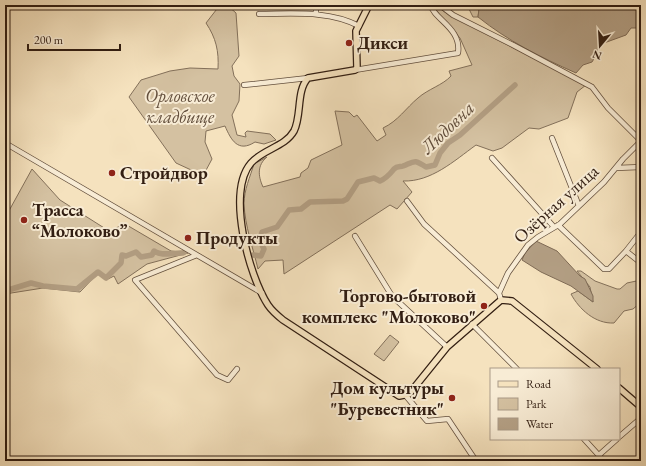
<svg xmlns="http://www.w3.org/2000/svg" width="646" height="466" font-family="'EB Garamond',serif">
<rect width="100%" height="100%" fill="#f5e2be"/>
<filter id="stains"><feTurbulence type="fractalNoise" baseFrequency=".005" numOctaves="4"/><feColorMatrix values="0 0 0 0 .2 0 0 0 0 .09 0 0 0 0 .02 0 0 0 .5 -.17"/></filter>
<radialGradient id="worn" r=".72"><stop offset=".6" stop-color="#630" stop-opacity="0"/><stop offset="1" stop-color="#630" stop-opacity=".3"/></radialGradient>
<path fill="#d4c1a1" stroke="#83705a" d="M220,5H227L236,13L239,56L232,66L234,76L240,84L239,101L232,115L237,135L246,137L245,133L247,131L270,134L276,140L264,144L255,142C238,153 231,140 225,126L206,131L205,142L212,159L204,174L202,175L176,163L129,97L141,80L170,71L190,68L218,69C219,51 216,38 206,23Z
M435,5L449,15L586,85L577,92L568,118L539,129L529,128L502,148L493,151L476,145C454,161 431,182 403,181L412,192L397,209L390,205L284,274L283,260L265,261L258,269C253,248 245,226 244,204C244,190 250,177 254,164L267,157C257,165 258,176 263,187L300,177L301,173L308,168L311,160L342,145L335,111L349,112L354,117L357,115L377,141L386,135L383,128C398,121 406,108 418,98C428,89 443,85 451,76L449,71L472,65L460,38L434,9Z
M476,5L479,9L478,17H473L467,5Z
M32,169L60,200L109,231L125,224L171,251L188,253L147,264L118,284L114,276L106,280L98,273L80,292L43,288L5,294V218Z
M577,271H581L595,281L617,289H620L627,283L641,280V302L633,309L624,311L614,323C595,324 579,309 571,294L578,291L593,302L590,287Z
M390,335L399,342L384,361L374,354Z"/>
<path fill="#b39f84" stroke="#7f6b56" d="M476,5H641V28H631L626,35L604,43L594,54L595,57L592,62L583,65L576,73C540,57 508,41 478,17L479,9Z
M536,241L557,251L580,276L585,279L593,296V302L571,286L541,272L522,260L525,253Z"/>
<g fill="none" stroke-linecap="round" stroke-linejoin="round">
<path stroke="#b39f84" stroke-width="5.5" d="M253,255L261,256L264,249L260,241L262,232L277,227L289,210L301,209L310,202L343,201L347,199L358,182L374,178L380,181C387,178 390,174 394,169C397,166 400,167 403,166C415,161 414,159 426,167L435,165L440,153L448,143L460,135L515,85
M5,291L31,283L43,286L77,289L98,272L106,278L121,263L122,255L126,256L136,252L141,257L152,255L154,251C162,257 174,252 183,253L186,251"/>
<g stroke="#634f3d" stroke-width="6">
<path id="minor" d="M440,5L453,15L513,45L592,87L608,108L641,141
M259,14C292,14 329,10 359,26
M316,14V5
M355,70L458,53C462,28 433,19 431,5
M244,85L308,78
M552,138L579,206
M5,143L262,293
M492,158L554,227
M616,168L641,167
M407,201L424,224L499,293L501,300
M558,225L604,269H609L626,251L641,263
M355,236L392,296L447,347
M626,251L641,232
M197,255L135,280L217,375L228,380L237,369
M499,293L508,273L528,245L538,237L560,224L604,182L623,159L641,141
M472,324L517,369
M406,396L427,421L448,419L476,461
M619,437L641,418
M584,439L604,461
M599,455L617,439"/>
</g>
<g stroke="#321e12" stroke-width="8">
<path id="major" d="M369,5L356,31L357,68L355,70L308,78C296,91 302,115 294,131C285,147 263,149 251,163C226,192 249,276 268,305C272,311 278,316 283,320L399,396L409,394L447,347L501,300L512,301L597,369
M619,388L641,407"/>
</g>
<use href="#minor" stroke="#f8ecd5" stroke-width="4.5"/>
<use href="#major" stroke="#f5e2be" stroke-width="5.5"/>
</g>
<g fill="#8f2418" stroke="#f8ecd5" stroke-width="1.5">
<circle cx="349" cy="43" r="4"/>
<circle cx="112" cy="173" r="4"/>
<circle cx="24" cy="220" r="4"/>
<circle cx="188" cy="238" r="4"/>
<circle cx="484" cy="306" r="4"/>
<circle cx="452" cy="398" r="4"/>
</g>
<g text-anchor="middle" stroke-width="4" stroke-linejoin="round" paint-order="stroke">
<g font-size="18" font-weight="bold" fill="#321e12" stroke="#f8ecd5" text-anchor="start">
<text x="357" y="49">Дикси</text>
<text x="120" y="179">Стройдвор</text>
<text x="32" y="216">Трасса<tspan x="32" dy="21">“Молоково”</tspan></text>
<text x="196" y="244">Продукты</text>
<text x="476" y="302" text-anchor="end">Торгово-бытовой<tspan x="476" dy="21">комплекс "Молоково"</tspan></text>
<text x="444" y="394" text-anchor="end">Дом культуры<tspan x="444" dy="21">"Буревестник"</tspan></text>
</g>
<g font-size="18" font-style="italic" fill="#634f3d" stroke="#f8ecd5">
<text x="180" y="102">Орловское<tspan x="180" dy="21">кладбище</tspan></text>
</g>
<g font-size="18" fill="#321e12" stroke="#f8ecd5">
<text transform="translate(556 204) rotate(-42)" y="6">Озёрная улица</text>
</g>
<g font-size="19" font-style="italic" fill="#5f4b3a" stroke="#f8ecd5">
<text transform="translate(447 127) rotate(-44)" y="7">Людовна</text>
</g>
</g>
<rect width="646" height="466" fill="none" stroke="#f5e2be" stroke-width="20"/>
<rect x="6" y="6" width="634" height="454" fill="none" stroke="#321e12" stroke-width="2"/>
<rect x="10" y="10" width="626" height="446" fill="none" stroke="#321e12"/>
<rect x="490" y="368" width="130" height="72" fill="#f8ecd5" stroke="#a99a87"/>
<rect x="498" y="381" width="20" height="6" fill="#f5e2be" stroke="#a99a87"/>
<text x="526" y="388" font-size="12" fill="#321e12">Road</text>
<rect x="498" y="398" width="20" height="12" fill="#d4c1a1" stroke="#a99a87"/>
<text x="526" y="408" font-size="12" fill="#321e12">Park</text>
<rect x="498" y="418" width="20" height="12" fill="#b39f84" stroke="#a99a87"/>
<text x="526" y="428" font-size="12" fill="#321e12">Water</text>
<g transform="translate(600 46) rotate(198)" stroke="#f8ecd5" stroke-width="3" paint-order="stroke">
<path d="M0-3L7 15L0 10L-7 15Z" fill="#321e12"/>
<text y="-6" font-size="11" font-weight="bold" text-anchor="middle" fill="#321e12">N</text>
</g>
<path d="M28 44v6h92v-6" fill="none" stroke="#321e12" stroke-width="2"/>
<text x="34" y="44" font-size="12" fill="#321e12" stroke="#f8ecd5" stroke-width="3" paint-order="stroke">200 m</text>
<rect width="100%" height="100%" filter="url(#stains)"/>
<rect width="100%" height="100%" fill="url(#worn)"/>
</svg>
